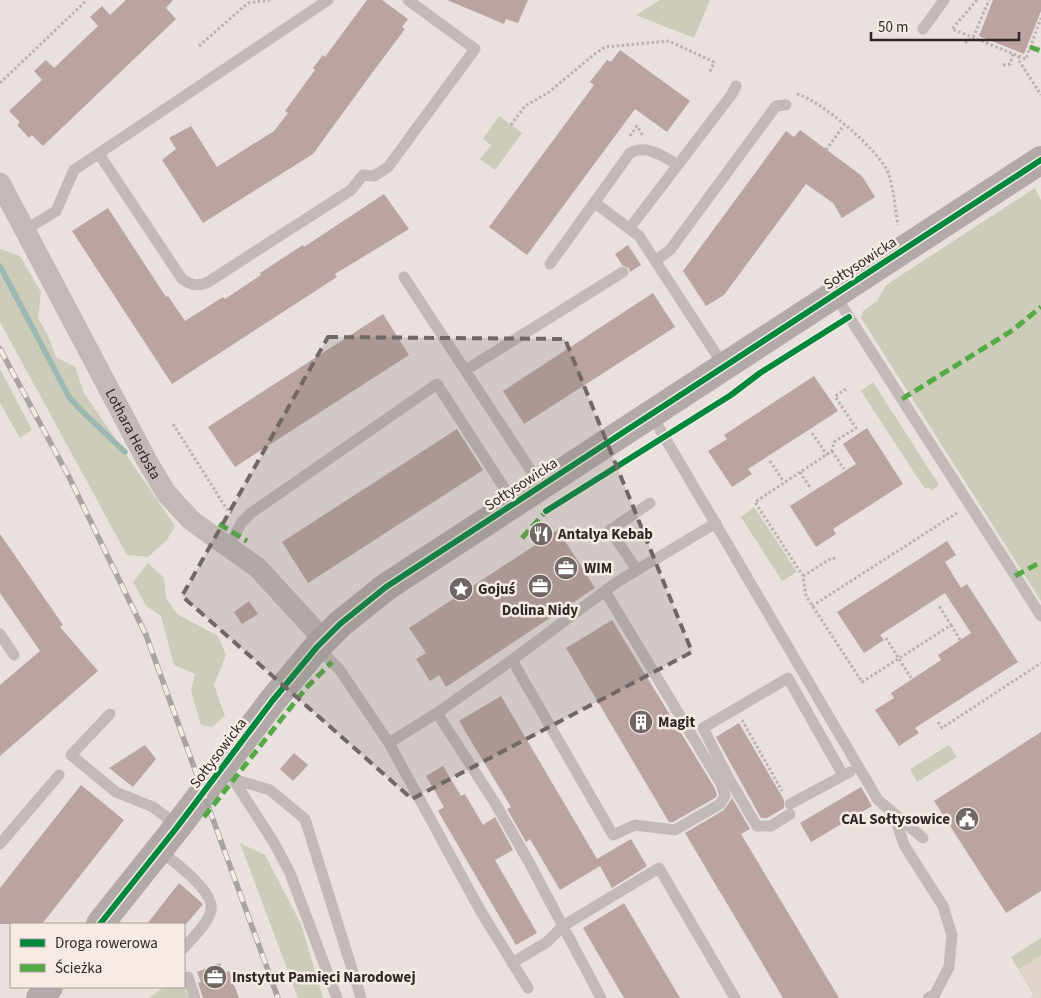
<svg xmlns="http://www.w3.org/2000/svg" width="1041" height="998" font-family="'Source Sans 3',sans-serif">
<rect width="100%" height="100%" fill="#e8e1de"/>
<path fill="#ccccb9" d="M660,0H710L694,38L636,15Z
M499,116L522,133L495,170L480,159L491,145L483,139Z
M1035,188L1041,200V601L861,318L863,311L877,301L886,285Z
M0,249L20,256L41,292L38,318L49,338L56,357L75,367L84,393L175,526L167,540L148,557L127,555L0,322Z
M0,369L32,430L20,438L0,403Z
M873,382L939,485L931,491L929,487L925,489L861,391Z
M754,507L797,572L782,581L741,517Z
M148,563L164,578L166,598L177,614L218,636L226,655L214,685L225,716L212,727L201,725L191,691L195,674L174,665L161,616L146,606L133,582Z
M949,745L957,757L917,782L910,769Z
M240,843L265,855L301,924L323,998H298Z
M1041,938V998H1030L1034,995L1011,957Z
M184,985L189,998H149L164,987Z"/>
<path fill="#e1d2cc" d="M1041,955V998H1030L1034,995L1019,969Z"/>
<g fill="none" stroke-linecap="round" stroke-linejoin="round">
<path stroke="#9cb8b2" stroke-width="5.5" d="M0,266L69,397C86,417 106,433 125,452"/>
</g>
<path fill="#baa3a2" d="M126,0H173L166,8L176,19L43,146L32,135L29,138L17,125L20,122L9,111L42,80L34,71L46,60L54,68L98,26L90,17L102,6L110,15Z
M367,0H382L408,19L402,27L405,29L372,73L313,154L203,223L162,160L176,149L169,138L191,126L217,167L274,131L288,113L285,111L315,70L313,68L323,55L325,57Z
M447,0H528L518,23L506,19L504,24Z
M993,0H1041V11L1024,54L979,36Z
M620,50L690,101L667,132L635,109L527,255L489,227L594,85L590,82L607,60L611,62Z
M800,130L862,176L875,197L842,218L833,203L806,184L724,295L706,306L683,271L786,131L794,137Z
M384,194L409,229L335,274L337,277L172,384L72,231L108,208L166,297L168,296L185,321L223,297L225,299L261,275L260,273L303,245L304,247Z
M628,245L641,265L630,272L629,268L622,265L615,254Z
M653,293L675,327L524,424L503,391Z
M383,314L409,355L235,467L208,427Z
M814,376L838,411L748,469L752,474L732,487L708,451L727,439L724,435Z
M867,428L903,484L833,529L836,534L816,547L790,506L856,464L843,444Z
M457,429L483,470L308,583L282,542Z
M558,530L595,588L446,687L439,675L430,681L416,659L426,653L409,628Z
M0,534L63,625L60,627L98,671L0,756V685L40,651L0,593Z
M947,541L956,555L945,562L961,588L967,584L1018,662L915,728L919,733L899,746L875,710L894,698L891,693L941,660L938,655L971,633L945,593L880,635L884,640L864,653L837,612Z
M249,601L258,614L242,624L234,612Z
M612,620L714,787L717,795L715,798L673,822H669L566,648Z
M501,696L597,859L631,839L647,866L612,888L600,866L560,890L530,839L526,842L507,809L511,807L459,721Z
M739,723L784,800V808L767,818H761L716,737Z
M1041,732V891L1006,913L934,801Z
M145,745L156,759L133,787L109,768Z
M294,753L308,765L293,781L280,769Z
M443,766L461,796L465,794L483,825L495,817L513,850L495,860L537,933L516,945L438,811L444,807L426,776Z
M81,785L124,820L42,924H0V888Z
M861,787L872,806L811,842L800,823Z
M732,798L750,829L741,834L839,998H783L685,833L724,810Z
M179,883L203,904L188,922L186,924H147Z
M624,903L680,998H624L583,928Z
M220,963L224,973L229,971L239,998H203L198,983L201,982L197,972Z"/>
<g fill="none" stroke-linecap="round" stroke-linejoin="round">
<path stroke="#bab2af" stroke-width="3" stroke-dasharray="2.5 2.5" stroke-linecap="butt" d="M977,0L952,29L1026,59L1041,18
M965,43L973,38L989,0
M199,46L248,3L270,0
M1019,56L1018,59L1041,95
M1003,65L1010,64L1013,54
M0,83L87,0
M797,94C820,100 882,152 889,175C894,191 895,209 898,225
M511,125L525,106L549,92L596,53L605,47L669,41L714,62L709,74
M630,136L637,126L643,136
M826,150L844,125
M846,389L835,396L856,428L834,442L832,451L755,502L803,576L806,596L862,682L951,625L939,606
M173,424L226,508L232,513
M812,433L827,455
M832,451L844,469
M770,461L784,482
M800,472L811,489
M803,576L832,558L838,559
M812,606L957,513
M951,625L962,643
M886,638L911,678
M742,720L782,791
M938,722L942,728L1041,663"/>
<path stroke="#c1bab7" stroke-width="11" d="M923,29L944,0
M99,154L182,279C191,285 198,287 208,282L351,190L363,175L374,176L388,167L475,49L408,0
M595,203L639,236L724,366
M629,229L732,94L736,86
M25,230L56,211L74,170L328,0
M655,261L670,250L776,106L786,105
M550,264L630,153C647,144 663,156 678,165
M404,277L541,486
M835,295L1041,616
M466,370L623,272
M651,414L878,800L923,838
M228,547L242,522L251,513L437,384L514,503
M637,570L610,530L650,503
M0,634L14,655
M317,647L339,669L389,743L480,910L528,988
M512,660L617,582L716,523
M437,713L512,660L613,835L635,825L675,830L720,804L725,796L721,784L605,591
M110,714L71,755L116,792L153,807L178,826
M389,743L437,713L495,803L530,864L601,998
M220,770L233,779L270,790L305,819L361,998
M233,779L273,841L290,873L337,998
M790,804L850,772
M790,814L771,826H757L728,777L703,728L788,678L843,775
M894,814L904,845L943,906L952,935L949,967L935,994L928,998
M0,844L59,775
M159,851C173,860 215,892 211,910C209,923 192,938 184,948
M512,963L547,942L563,926L659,868L735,998
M188,977L195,998"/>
<path stroke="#c1bab7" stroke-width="21" id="s1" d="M0,183L147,461L166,493L192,521L258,568L324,640"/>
<path stroke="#b2aaa8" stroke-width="28" d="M100,924L178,826L273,700L317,647L340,624L386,587L1041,160
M40,998L49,987"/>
<g stroke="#a9a3a1" stroke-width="5.5">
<path id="rail" d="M0,349L69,477L146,635L278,998"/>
</g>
<use href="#rail" stroke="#f6eae4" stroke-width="4" stroke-dasharray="11" stroke-linecap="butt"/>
<path stroke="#54aa44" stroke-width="5" stroke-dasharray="10 5" stroke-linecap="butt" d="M1030,47L1041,51
M902,399L1013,330L1041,307
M219,524L247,541
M522,538L549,508
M1015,576L1041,562
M204,817L306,688L332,662"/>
<g stroke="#f6eae4" stroke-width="9">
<path id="cycleway" d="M546,511L731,395L760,373L849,317
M100,924L178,826L273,700L317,647L340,624L386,587L1041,160"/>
</g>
<use href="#cycleway" stroke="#00873e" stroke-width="6"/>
</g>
<path fill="#716866" fill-opacity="0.2" stroke="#716866" stroke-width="4" stroke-dasharray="10 6" stroke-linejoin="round" d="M328,337L565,339L692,652L412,799L182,596Z"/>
<defs>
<g id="restaurant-disc" transform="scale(1.25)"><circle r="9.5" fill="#716866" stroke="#f6eae4"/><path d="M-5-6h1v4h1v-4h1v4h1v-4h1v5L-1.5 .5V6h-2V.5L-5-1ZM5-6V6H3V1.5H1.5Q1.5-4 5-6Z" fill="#fff"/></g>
<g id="office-disc" transform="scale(1.25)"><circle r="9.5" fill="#716866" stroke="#f6eae4"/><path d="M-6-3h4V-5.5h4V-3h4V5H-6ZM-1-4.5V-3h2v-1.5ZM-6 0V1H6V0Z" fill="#fff"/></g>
<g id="sight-disc" transform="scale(1.25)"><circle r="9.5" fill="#716866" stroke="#f6eae4"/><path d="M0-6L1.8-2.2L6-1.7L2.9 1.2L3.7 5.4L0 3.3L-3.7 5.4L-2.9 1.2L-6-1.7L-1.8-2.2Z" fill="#fff"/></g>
<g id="building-disc" transform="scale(1.25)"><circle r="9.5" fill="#716866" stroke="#f6eae4"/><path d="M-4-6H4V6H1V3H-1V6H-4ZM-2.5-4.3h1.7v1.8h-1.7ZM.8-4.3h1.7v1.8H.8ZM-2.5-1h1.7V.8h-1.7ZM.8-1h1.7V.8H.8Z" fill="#fff"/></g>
<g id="civic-disc" transform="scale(1.25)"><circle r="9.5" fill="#716866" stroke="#f6eae4"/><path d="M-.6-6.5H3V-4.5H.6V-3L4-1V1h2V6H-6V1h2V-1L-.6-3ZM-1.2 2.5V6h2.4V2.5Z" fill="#fff"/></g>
</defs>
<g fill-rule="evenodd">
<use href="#restaurant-disc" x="541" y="534"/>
<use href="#office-disc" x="566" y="568"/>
<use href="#office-disc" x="540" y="586"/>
<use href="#sight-disc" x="461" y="589"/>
<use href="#building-disc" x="641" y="722"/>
<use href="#civic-disc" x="967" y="819"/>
<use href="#office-disc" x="215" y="977"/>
</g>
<g text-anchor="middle" stroke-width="5" stroke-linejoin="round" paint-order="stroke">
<g font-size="15" fill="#312726" stroke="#f6eae4">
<text transform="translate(860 263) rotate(-33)" y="5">Sołtysowicka</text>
<text dy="5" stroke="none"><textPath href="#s1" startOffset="284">Lothara Herbsta</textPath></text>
<text transform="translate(521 484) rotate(-33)" y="5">Sołtysowicka</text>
<text transform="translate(218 753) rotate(-53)" y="5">Sołtysowicka</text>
</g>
<g font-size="15" font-weight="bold" fill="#312726" stroke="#f6eae4" text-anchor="start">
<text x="558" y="539">Antalya Kebab</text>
<text x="584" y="573">WIM</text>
<text x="478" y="594">Gojuś</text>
<text x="540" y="615" text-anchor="middle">Dolina Nidy</text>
<text x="658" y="727">Magit</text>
<text x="950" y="824" text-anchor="end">CAL Sołtysowice</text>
<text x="232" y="982">Instytut Pamięci Narodowej</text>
</g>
</g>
<rect x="10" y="923" width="175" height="65" fill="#f6eae4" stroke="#a79c98"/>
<rect x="20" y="939" width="25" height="8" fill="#00873e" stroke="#a79c98"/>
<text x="55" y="948" font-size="15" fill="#312726">Droga rowerowa</text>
<rect x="20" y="964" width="25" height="8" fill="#54aa44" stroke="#a79c98"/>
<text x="55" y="973" font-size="15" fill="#312726">Ścieżka</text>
<path d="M871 32v8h148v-8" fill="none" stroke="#312726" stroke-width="2.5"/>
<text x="878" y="32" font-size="15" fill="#312726" stroke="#f6eae4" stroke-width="4" paint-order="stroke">50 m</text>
</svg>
